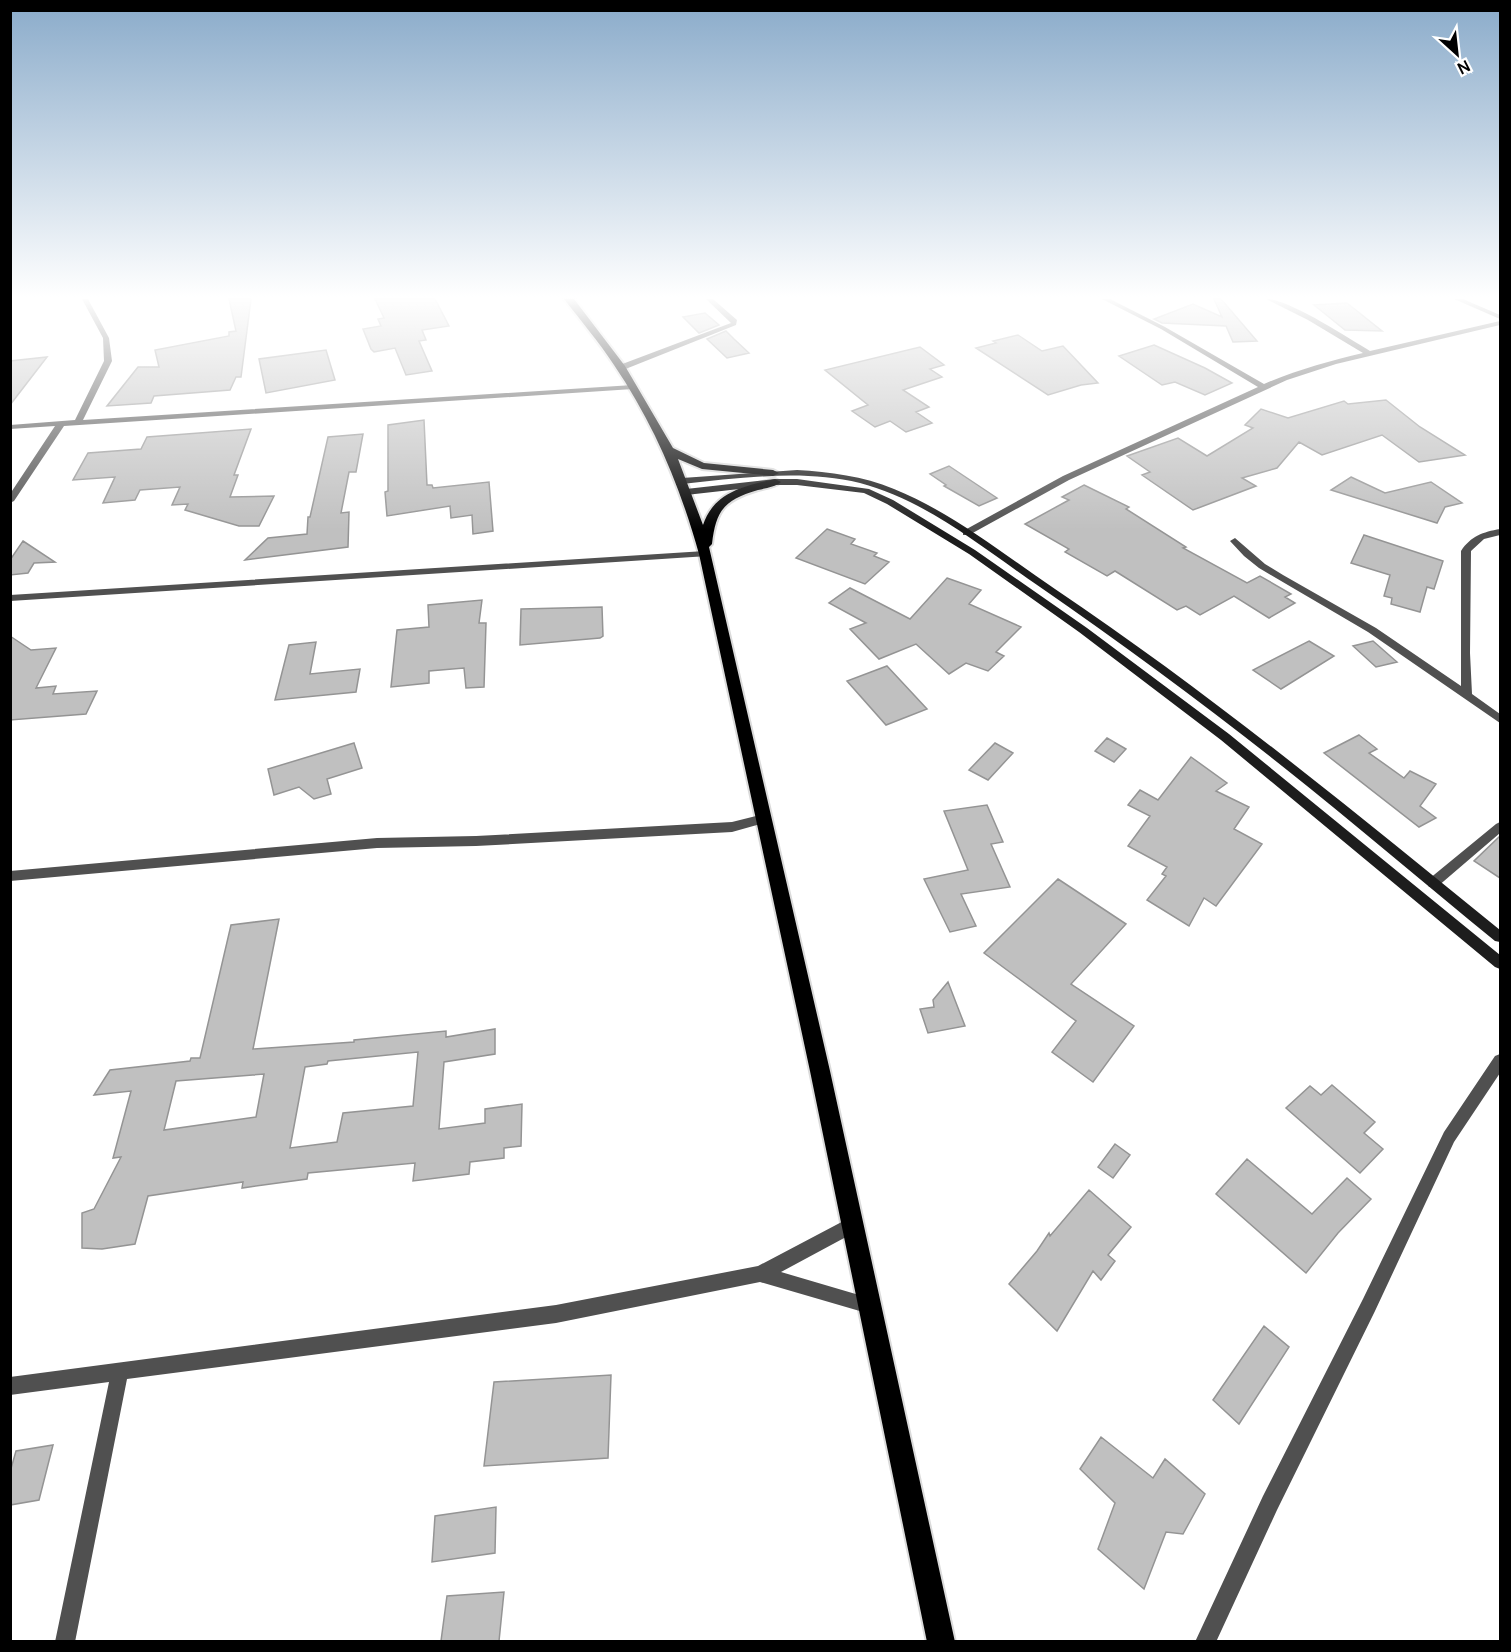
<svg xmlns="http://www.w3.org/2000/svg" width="1511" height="1652" font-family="Manrope,sans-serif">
<rect width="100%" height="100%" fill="#fff"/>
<path fill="#c0c0c0" stroke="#949494" stroke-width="1.5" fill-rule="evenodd" d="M229,299H251L241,377H236L230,390L154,396L151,403L107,406L138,367H159L155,350L229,336V332L236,331Z
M375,299H435L449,326L422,330L426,340L419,341L432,371L406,375L395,348L374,352L371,349L363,329L381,326L378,319L384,318Z
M1214,299H1221L1257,341L1233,342L1226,326L1162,323L1154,319L1193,304L1222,317Z
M1347,303L1382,331L1345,330L1314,305Z
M705,313L719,325L699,333L683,317Z
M726,331L734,339L749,353L727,358L707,339Z
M1018,335L1042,351L1063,346L1098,383L1081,385L1048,395L976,348L996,343L993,341Z
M1154,345L1205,368L1232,383L1205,395L1175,382L1162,385L1119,356Z
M920,347L944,365L930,369L942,377L903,390L929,407L916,412L932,423L906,432L890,421L875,427L852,411L868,405L825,370Z
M326,350L335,380L266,393L259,359Z
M47,357L10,405V361Z
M1386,400L1420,427L1465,455L1419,462L1382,435L1322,455L1299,442L1277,468L1242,478L1256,486L1193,510L1142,475L1150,472L1127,456L1178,438L1207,456L1253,428L1245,425L1261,409L1288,418L1344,401L1348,404Z
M424,420L427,485H432L433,488L489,482L493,531L473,534L472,515L451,518L450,506L387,516L385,492L388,491V425Z
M251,429L234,475H238L230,497L274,496L259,526H239L185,510L188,504L172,505L180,487L140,490L135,500L103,503L115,477L73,480L88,453L141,449L147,437Z
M363,434L356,472H349L341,513L349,512L348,547L245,560L268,538L307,534L308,517H310L328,437Z
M949,466L997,498L979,506L944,486L946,485L930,474Z
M1351,477L1385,493L1431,482L1462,503L1445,507L1437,523L1331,490Z
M1084,485L1129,507L1126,509L1186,547L1183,548L1247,583L1260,576L1291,594L1285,597L1295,603L1269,618L1234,596L1200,615L1186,606L1177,610L1115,571L1107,576L1065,552L1069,549L1025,524L1069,500L1062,497Z
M827,529L855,539L851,544L877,553L874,556L889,562L865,584L796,558Z
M1364,535L1443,561L1434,589L1427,587L1420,612L1391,604L1392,598L1384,596L1390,575L1351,563Z
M23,541L55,562L34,563L28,573L10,575V560Z
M947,578L981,590L969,604L1021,627L996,652L1004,656L988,671L966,663L949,674L916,644L879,659L850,629L866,623L829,603L850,588L910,619Z
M482,600L479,623H486L484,687L466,688L464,668L429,671V683L391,687L397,630L429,627L428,605Z
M602,607L603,636L600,638L520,645L521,609Z
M10,636L31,650L56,648L36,688L56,686L53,694L97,691L86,714L10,720Z
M1309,641L1334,656L1281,689L1253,670Z
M1373,641L1397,662L1376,667L1353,646Z
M316,642L310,674L360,669L356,692L275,700L289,645Z
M887,666L927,709L886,725L847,681Z
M1359,735L1377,749L1369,753L1404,778L1410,771L1436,784L1420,806L1436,818L1419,827L1324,753Z
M1107,738L1126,749L1114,762L1095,751Z
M354,743L362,768L327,779L331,794L314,799L299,787L274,795L268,769Z
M995,743L1013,753L988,780L969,770Z
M1191,757L1227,783L1216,791L1249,807L1234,829L1262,844L1216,906L1204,898L1189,926L1147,900L1166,876L1162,874L1167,867L1128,846L1150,816L1128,805L1140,790L1158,800Z
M987,805L1003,842L991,844L1010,887L961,894L976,926L950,932L924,879L968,870L944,811Z
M1500,836V878L1474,861Z
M1058,879L1126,924L1071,984L1134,1026L1093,1082L1052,1052L1076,1021L984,953Z
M279,919L253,1049L354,1042V1040L446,1031V1037L495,1029V1054L444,1062L439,1129L485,1123V1109L522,1104L521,1146L504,1148V1158L470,1162L469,1174L413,1181L415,1163L308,1173L307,1179L242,1188L243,1182L148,1196L135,1244L102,1249L82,1248V1213L94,1209L121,1157L113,1158L131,1091L94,1095L110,1070L190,1061L191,1058H200L231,925ZM418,1052L413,1106L343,1113L337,1142L290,1148L305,1067L327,1064L328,1061ZM264,1074L256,1117L164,1130L176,1081Z
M948,982L965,1026L928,1033L920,1009L934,1007L933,1000Z
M1332,1085L1375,1122L1364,1133L1383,1149L1360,1173L1286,1108L1310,1086L1321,1095Z
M1115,1144L1130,1155L1113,1178L1098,1167Z
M1247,1159L1312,1214L1347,1178L1371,1199L1338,1233L1306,1273L1216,1194Z
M1089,1190L1131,1227L1108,1255L1115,1261L1101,1280L1093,1271L1057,1331L1009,1284L1037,1251L1049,1233L1050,1236Z
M1264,1326L1289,1347L1239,1424L1213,1400Z
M611,1375L608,1458L484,1466L494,1382Z
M1101,1437L1153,1478L1165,1459L1205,1494L1183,1534L1166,1532L1144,1589L1098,1549L1115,1503L1080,1469Z
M53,1445L39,1500L10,1505V1472L16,1451Z
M496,1507L495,1553L432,1562L435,1516Z
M504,1592L499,1641H441L447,1596Z"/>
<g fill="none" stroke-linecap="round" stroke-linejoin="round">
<g stroke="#dbdbdb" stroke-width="4">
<path id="trunk" d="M564,299H574L625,366L673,448L704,463L773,470L779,473L773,476L702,469L678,459L703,525C714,492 744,486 775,479L781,482C775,487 766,488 758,490C725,500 716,509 712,544L709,547L830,1071L955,1642H927L810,1071L699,554C680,486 654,424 614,365C599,342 581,321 564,299Z"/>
</g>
<path fill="#505050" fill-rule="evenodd" d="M82,299H88L109,338L112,361L83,420L633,385L637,387L633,389L64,426L14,501L10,503V494L55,426L10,429V425L75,420L104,361L103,338Z
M706,299H713L737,320L736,325L623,370H617V366L731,323Z
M1102,299H1110L1165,327L1264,384C1296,370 1330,361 1363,353L1308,320L1266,299C1289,299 1348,338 1370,351L1500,321V325L1336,364L1287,380L1069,480L969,535H963V531L1063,476L1258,387L1161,329Z
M1454,299H1463L1500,315V319Z
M1500,529V535L1484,539L1471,551L1470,653L1472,694L1500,714V723L1368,632L1259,568L1244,556L1230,541L1235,538L1265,564L1283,575L1376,628L1461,686V551C1471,536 1483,532 1500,529Z
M705,551L708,552V556L10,601V595Z
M764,814L768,816L770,819L768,822L732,832L476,846L377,848L10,881V871L377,838L476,836L732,822Z
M1500,822V833L1437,887H1429L1427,883L1429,879L1496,824Z
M1500,1054V1073L1454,1142L1375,1311L1277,1510L1216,1642H1195L1263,1496L1363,1299L1444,1132L1495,1056Z
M853,1216L859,1218L861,1224L859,1230L781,1272L876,1300L878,1306L876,1312L870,1314L760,1282L556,1323L127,1379L75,1642H55L109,1382L10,1395V1377L556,1305L758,1266Z"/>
<path fill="#1d1d1d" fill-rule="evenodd" d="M797,470C830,472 863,476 894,489C953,513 1003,554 1055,589C1211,694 1355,812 1500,930V942L1495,941C1424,883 1354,823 1282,766C1203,703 1122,644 1040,587C984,549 928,501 860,483C802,469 741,478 682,484L678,481L682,478Z
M775,479H797L869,489L893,500L975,550L1087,628L1229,734L1500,955V969L1495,967L1221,740L1079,632L969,554L887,504L864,493L797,485H775L686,495L682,492L686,489Z"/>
<use href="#trunk" fill="#000" fill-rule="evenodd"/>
</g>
<linearGradient id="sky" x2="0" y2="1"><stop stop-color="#8aabca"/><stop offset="0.56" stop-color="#fff"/><stop offset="1" stop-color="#fff" stop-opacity="0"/></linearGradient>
<rect width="1511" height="530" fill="url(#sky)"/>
<rect width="1511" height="1652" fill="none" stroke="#000000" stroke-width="24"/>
<g transform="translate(1457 54) rotate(153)" stroke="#ffffff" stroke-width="4.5" paint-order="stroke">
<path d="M0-4.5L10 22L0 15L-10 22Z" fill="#000000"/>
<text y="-9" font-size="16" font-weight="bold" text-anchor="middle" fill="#000000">N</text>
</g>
</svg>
